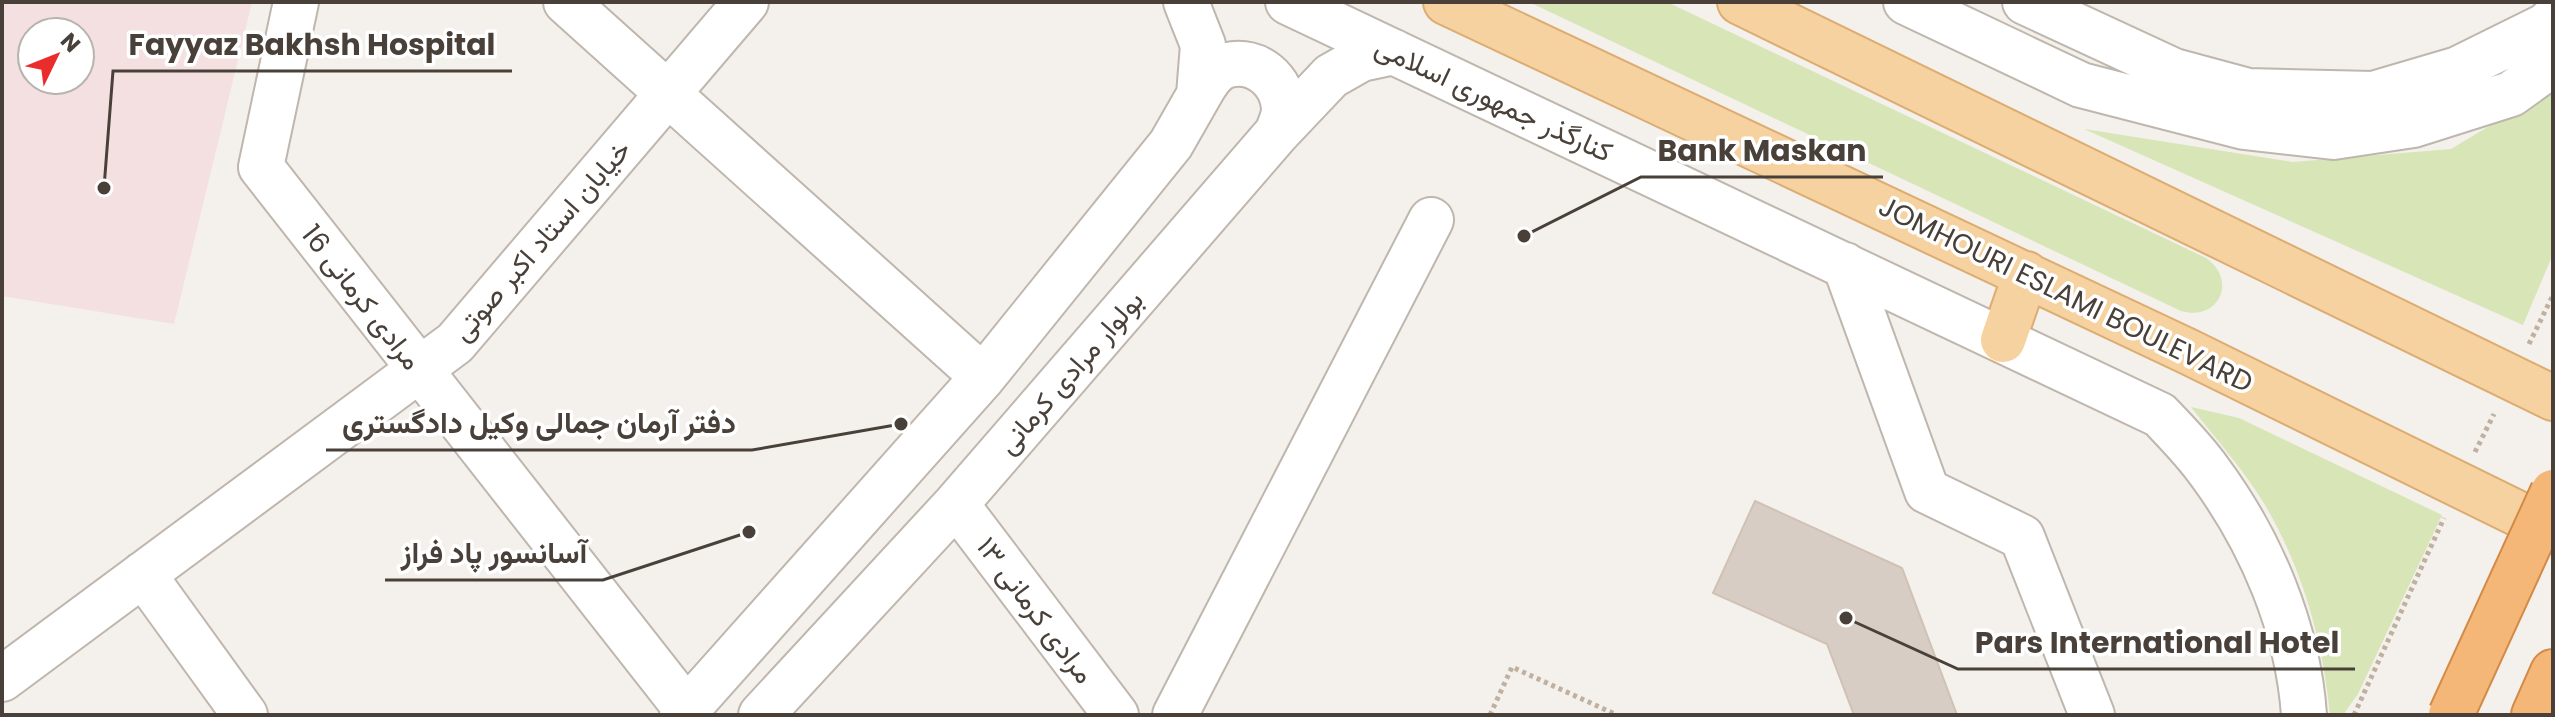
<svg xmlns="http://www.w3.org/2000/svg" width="2555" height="717" font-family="Poppins,Vazirmatn,sans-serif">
<rect width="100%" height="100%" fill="#f4f0eb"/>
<path fill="#f4e0e0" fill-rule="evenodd" d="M2,2H252L174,324L2,296ZM32,32H80V80H32Z"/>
<path fill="#d7e5b7" d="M1529,2H1667L2206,258C2238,280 2219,322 2181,311Z
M2553,88V254L2523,325L2084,129L2293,162L2451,149Z
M2191,407L2239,418L2442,515L2358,694L2343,715H2330C2323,641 2303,570 2265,505C2244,470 2216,439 2191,407Z"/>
<path fill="#d8cdc4" stroke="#d0c1b5" stroke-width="2" d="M1755,501L1902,568L1957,715H1854L1827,644L1713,593Z"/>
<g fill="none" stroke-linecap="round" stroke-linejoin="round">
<g stroke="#bfb6ae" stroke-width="48">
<path id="minor" d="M296,2L261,167L687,710
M566,2L983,377
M1288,2L2160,415C2177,433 2195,451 2209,471C2261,541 2298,628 2304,715
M1906,2L2081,85L2244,127L2333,137L2413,125L2511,94L2553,64
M2025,2L2174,71L2248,91L2373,94L2458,69L2545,26L2553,19
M1199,95C1206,83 1213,69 1228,65C1257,58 1283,81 1284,109C1284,117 1280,125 1277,133
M1845,265L1927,491L2022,537L2092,715
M956,504L1116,715
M143,574L245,715
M2,679L455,343L746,2
M682,715L983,377L1171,144L1199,95L1203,45L1186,2
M761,715L956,504L1277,133L1331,76L1361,59L1394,52
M1175,715L1431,220"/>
</g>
<g stroke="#dcac71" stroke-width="48">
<path id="major" d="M1446,2L2189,352L2553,531
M1740,2L2553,398
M2003,340L2026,274"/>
</g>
<g stroke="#d38a46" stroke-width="48">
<path id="highway" d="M2534,715L2553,672"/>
</g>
<path stroke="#c0b0a0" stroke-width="5" stroke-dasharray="4 4" stroke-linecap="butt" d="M2529,344L2553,295
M2475,452L2494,414
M1490,715L1512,667L1617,715
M2354,715L2444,518"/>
<use href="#minor" stroke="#fff" stroke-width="44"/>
<use href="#major" stroke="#f7d2a1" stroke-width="44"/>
<use href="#highway" stroke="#f4b777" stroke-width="44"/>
<g stroke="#d38a46" stroke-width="48" stroke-linecap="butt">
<path id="highway-bridge" d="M2451,715L2553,492"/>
</g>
<use href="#highway-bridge" stroke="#f4b777" stroke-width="44"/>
</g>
<g text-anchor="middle" stroke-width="7" stroke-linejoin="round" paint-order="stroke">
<g font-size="28" fill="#484039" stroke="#fff">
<text transform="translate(1494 99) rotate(25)" y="10">کنارگذر جمهوری اسلامی</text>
<text transform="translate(541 240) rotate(-49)" y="10">خیابان استاد اکبر صوتی</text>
<text transform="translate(2066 294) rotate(26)" y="10">JOMHOURI ESLAMI BOULEVARD</text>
<text transform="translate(362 297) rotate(52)" y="10">مرادی کرمانی 16</text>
<text transform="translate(1070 372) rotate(-49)" y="10">بولوار مرادی کرمانی</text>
<text transform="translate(1036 610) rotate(53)" y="10">مرادی کرمانی ۱۳</text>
</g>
</g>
<path fill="none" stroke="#484039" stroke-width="3" d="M104 188L113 71H512M1524 236L1641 177H1883M901 424L752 450H326M749 532L603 580H385M1846 618L1958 669H2355"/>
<g fill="#484039" stroke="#fff" stroke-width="3">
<circle cx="104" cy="188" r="8"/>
<circle cx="1524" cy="236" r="8"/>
<circle cx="901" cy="424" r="8"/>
<circle cx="749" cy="532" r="8"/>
<circle cx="1846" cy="618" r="8"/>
</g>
<g font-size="30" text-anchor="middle" font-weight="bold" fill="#484039" stroke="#fff" stroke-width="7" stroke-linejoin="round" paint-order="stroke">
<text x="312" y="55">Fayyaz Bakhsh Hospital</text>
<text x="1762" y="161">Bank Maskan</text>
<text x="539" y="433">دفتر آرمان جمالی وکیل دادگستری</text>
<text x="494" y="563">آسانسور پاد فراز</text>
<text x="2157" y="653">Pars International Hotel</text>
</g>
<rect width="2555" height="717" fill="none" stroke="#484039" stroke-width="8"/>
<g transform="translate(56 56) rotate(47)"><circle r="38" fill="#ffffff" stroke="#b6b3b0" stroke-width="2"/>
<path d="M0-6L14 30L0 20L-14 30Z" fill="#eb2c2c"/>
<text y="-12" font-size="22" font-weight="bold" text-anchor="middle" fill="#484039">N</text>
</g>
</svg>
